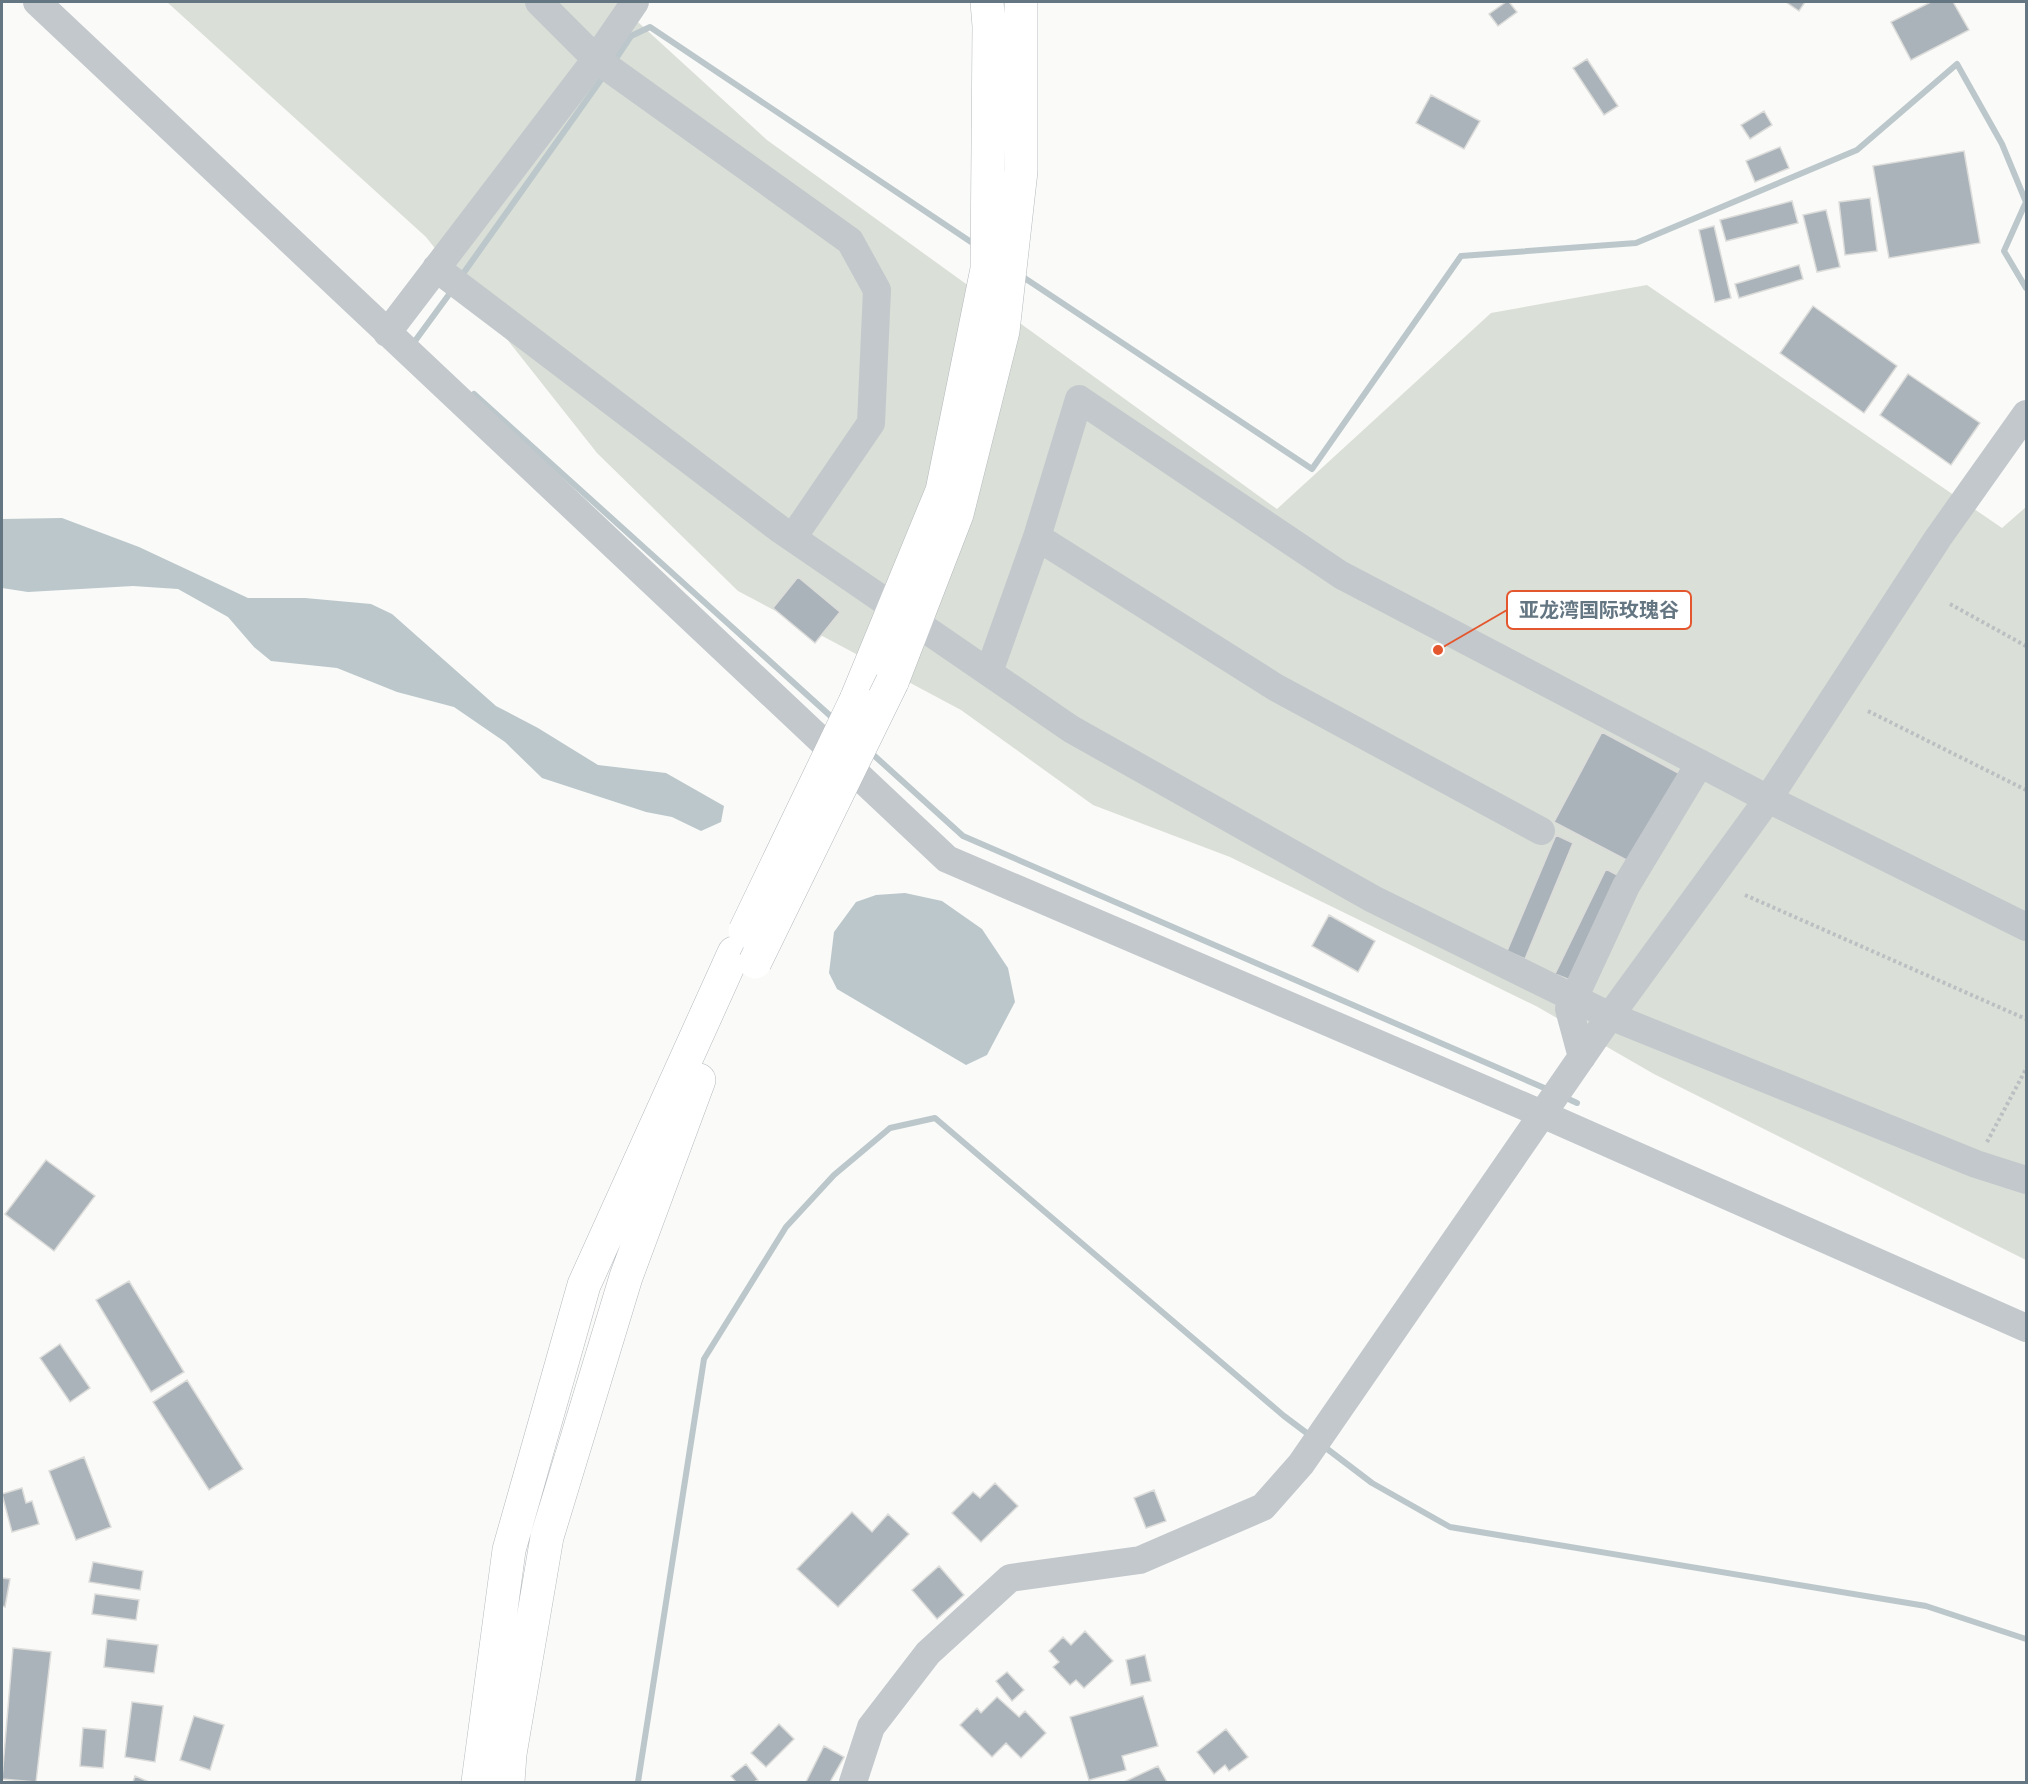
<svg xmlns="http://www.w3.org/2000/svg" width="2028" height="1784" font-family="Ubuntu,'Noto Sans SC',sans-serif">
<rect width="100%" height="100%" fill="#fafaf8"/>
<path fill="#dadfd7" d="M167,2H616L767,140L1277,509L1491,313L1647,285L2002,528L2026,507V1260L1654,1074L1536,1006L1230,857L1093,805L961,710L738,591L597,453L426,237Z"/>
<path fill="#bbc7cb" d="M62,518L139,547L248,598H305L371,604L392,614L496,706L538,728L598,765L666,773L724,806L721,822L701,831L672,817L646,812L542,778L505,742L454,707L397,692L337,668L271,661L254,647L228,617L178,589L133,586L28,592L2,588V519Z
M905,893L942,901L982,929L1008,968L1015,1002L987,1055L966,1065L837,989L829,973L834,932L856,902L876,895Z"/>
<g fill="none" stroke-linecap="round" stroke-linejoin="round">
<path stroke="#bbc7cb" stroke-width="6" d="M613,63L631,36L650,27L977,246
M1020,275L1312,469L1461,256L1636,243L1857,150L1957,64L2002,144L2026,202L2004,251L2026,288
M460,278L605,74
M415,341L453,289
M474,394L836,721
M868,750L963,836L1549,1090
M1564,1097L1577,1103
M1322,1445L1372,1483L1450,1527L1926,1606L2026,1639
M638,1782L704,1359L786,1227L834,1175L890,1128L935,1118L1284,1416L1312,1437"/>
</g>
<path fill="#aab3b9" stroke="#dcdcda" stroke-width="1.5" d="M1506,2H1509L1517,12L1498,26L1489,14Z
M1786,2H1805L1799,11Z
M1931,2H1953L1969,30L1911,60L1891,22Z
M1587,59L1618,106L1604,115L1573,68Z
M1431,95L1480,121L1464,149L1416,123Z
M1764,111L1772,125L1750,139L1741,125Z
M1780,147L1789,168L1755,182L1746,161Z
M1964,151L1980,243L1889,258L1873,166Z
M1870,198L1877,251L1845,255L1839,202Z
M1792,201L1798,223L1726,241L1720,220Z
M1826,210L1840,267L1817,272L1803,215Z
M1714,226L1731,298L1715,302L1699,230Z
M1799,265L1803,279L1739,298L1735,284Z
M1813,306L1897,366L1864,413L1780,353Z
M1908,374L1980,423L1951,465L1880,415Z
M798,577L840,612L815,643L773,608Z
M1602,732L1682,775L1634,864L1554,822Z
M1556,835L1573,843L1525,959L1507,951Z
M1606,869L1621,877L1570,980L1555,974Z
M1329,915L1375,941L1358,972L1312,946Z
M46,1160L95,1196L54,1251L5,1214Z
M129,1281L184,1372L151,1392L96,1300Z
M60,1344L90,1388L70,1402L40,1358Z
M187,1380L243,1469L209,1490L153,1402Z
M84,1457L111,1527L76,1540L49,1471Z
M995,1483L1018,1506L981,1542L952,1513L973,1492L980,1498Z
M22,1488L26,1503L32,1501L39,1524L12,1532L2,1494Z
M1154,1490L1166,1521L1146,1528L1134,1498Z
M852,1512L872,1532L888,1514L909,1534L838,1607L797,1569Z
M93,1562L143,1571L140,1590L89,1582Z
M939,1566L964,1595L937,1619L912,1590Z
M2,1578L10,1579L5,1607L2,1606Z
M95,1594L139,1600L136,1620L92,1614Z
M1085,1631L1113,1661L1084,1688L1076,1680L1070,1685L1053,1667L1059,1662L1049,1651L1063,1637L1071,1645Z
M107,1639L158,1645L154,1673L104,1667Z
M13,1648L51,1652L36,1782L2,1779Z
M1145,1655L1151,1681L1131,1685L1126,1660Z
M1007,1672L1024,1690L1012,1701L996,1681Z
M1143,1696L1158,1746L1122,1756L1126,1770L1089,1780L1070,1717Z
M997,1697L1019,1717L1025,1711L1046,1733L1021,1758L1006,1743L992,1757L960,1725L977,1708L981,1713Z
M132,1702L163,1706L155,1762L125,1757Z
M194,1716L224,1725L210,1770L180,1760Z
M779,1724L794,1739L766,1767L751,1753Z
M83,1728L106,1730L103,1768L80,1766Z
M1226,1729L1248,1757L1229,1771L1225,1765L1214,1774L1197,1752Z
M824,1746L844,1757L830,1782H806Z
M746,1764L758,1780L754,1782H736L731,1776Z
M1158,1766L1167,1782H1124Z
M135,1776L149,1782H133Z"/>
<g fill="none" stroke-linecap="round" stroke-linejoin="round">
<g stroke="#b5babe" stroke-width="34">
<path id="major" d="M892,682L957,514L1003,331L1021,171V2
M856,700L942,491L987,269L989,26L987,2
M478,1782L509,1550L584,1285L734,953
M508,1782L510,1754L547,1537L626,1277L699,1080"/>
</g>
<path stroke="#bbbfc2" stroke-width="4" stroke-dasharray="3 3" stroke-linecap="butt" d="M1950,604L2026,646
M1868,711L2026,790
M1745,895L2026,1019
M1987,1142L2026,1069"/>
<path stroke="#c3c8cc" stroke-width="28" d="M37,2L947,859L1542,1114L2026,1328
M539,2L596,59L850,241L877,290L871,423L800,527
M436,268L781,530L1071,729L1373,899L1610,1016L1976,1164L2026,1180
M387,333L596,59L635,2
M989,672L1037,537
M1541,831L1275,687L1037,537L1079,399L1341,575L1768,799L2026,927
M1582,1057L1569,1009L1626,886L1700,763
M853,1782L871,1727L928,1653L1010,1578L1140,1560L1263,1507L1301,1464L1610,1016L1768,799L1938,538L2026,414"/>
<use href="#major" stroke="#fff" stroke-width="33"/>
<g stroke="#b5babe" stroke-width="34" stroke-linecap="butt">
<path id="major-bridge" d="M745,931L856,700
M755,962L892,682"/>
</g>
<use href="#major-bridge" stroke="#fff" stroke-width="33"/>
</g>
<path fill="none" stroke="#e4572e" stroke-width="2" d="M1438 650L1507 610"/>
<circle fill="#e4572e" stroke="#fff" stroke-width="2" cx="1438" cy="650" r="6"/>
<rect fill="#fff" stroke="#e4572e" stroke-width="2" x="1507" y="591" width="184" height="38" rx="6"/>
<g font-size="20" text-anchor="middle" font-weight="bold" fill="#657683">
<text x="1599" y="617">亚龙湾国际玫瑰谷</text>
</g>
<rect width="2028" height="1784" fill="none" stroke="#657683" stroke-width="6"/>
</svg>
